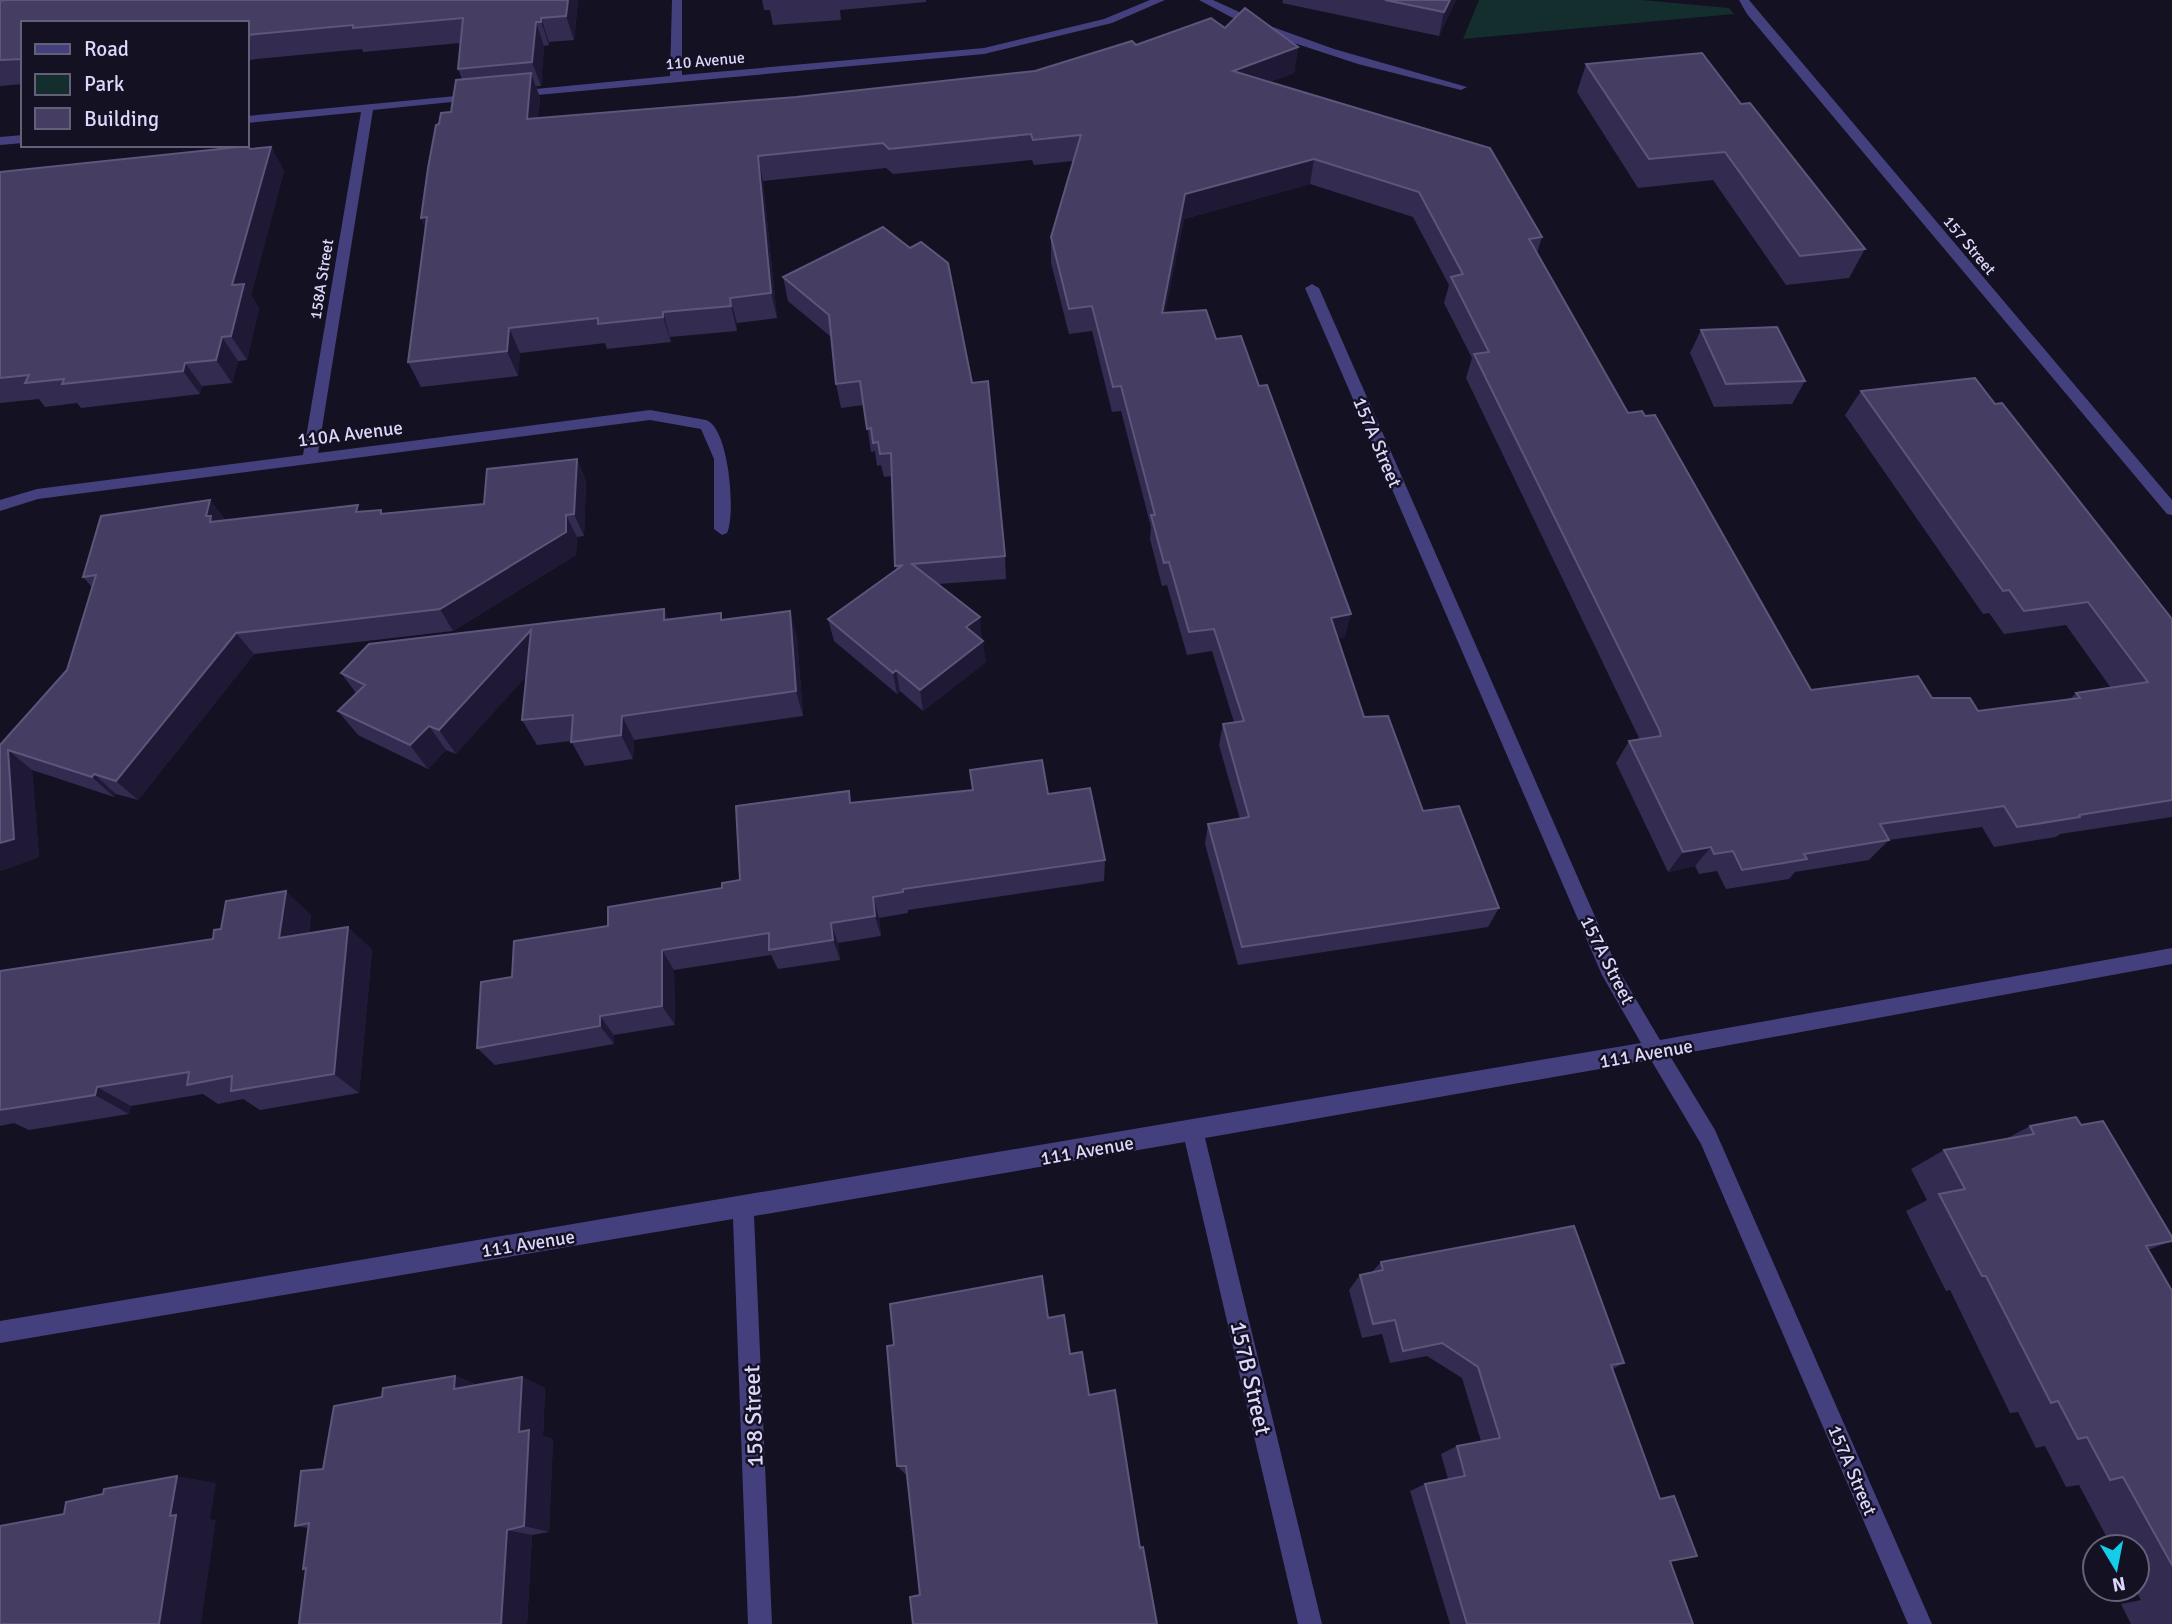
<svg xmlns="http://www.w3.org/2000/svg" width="2172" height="1624" font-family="Signika,sans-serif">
<rect width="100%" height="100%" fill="#141123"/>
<path fill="#142d2d" d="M1479,0H1642L1729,8L1734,14L1463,39Z"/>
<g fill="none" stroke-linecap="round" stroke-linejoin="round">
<path fill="#44407e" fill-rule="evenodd" d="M1199,0H1213L1270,26L1334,49L1467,87L1461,90L1358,64L1294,43L1231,17Z"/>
<path fill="#44407e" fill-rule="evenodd" d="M672,0H682V75L984,48L1104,19L1150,0H1165L1112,23L984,54L515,97L509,94L515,91L670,76Z
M1739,0H1749L2172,500V515L2167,514L1747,14Z
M477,94L481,95V99L373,110L318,453L650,410L706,420C729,427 736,514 727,533L722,535L714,529V459L701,429L650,420L38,499L0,511V500L37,489L303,455L361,112L247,123V116Z
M23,135V143L0,145V137Z
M1312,284L1319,288L1618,969L1660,1040L2172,948V964L1670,1056L1715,1130L1932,1624H1908L1701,1144L1651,1060L1205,1138L1322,1624H1298L1185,1142L754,1216L772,1624H748L733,1219L0,1343V1321L1641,1043L1602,975L1305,288Z"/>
</g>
<path fill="#342b50" d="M578,0L574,40L549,42V45L544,46L541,86H536L540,98L538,118L796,97L1035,71L1136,45L1225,28L1298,47L1294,73L1269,82L1542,237L1537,253L1628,413L1811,690L1932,698L1978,711L2069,700L2076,693L2111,688L2066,625L2004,634L1989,613L1983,614L1845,415L1861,391L1995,404L2172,619V817L2060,834L2056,837L1994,847L1982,827L1889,840L1869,860L1795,872L1789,879L1726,889L1717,871L1699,874L1695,866L1668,872L1616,763L1629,741L1640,740L1466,378L1472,358L1444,303L1449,285L1413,217L1310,184L1184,219L1165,312L1216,339L1345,637L1338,638L1364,717L1423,811L1499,908L1488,927L1238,965L1205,844L1208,824L1240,819L1219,745L1223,724L1234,722L1212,651L1187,655L1167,585L1162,586L1150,539L1151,527L1121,411L1112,412L1092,331L1069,334L1051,263V237L1073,161L1034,165L1032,160L893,174L886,168L763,181L777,318L737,323V331L670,337L671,342L607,349L605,343L520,353L518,376L421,387L408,362L425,228L421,218L439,124L451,112L462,79L458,69L460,43L363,52L362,49L247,60V23H23V84L0,86V1Z
M762,0H926V2L840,10L841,20L773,25L770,10H764Z
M1283,0H1456L1439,36L1282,3Z
M1586,64L1741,104L1865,249L1849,278L1786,285L1713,180L1638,188L1577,92Z
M271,147L284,171L251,295L259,308L247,360L238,361L232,383L202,386L200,394L81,408L77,403L45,407L39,399L0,403V172Z
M883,227L1005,556L1006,579L938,584L982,638L981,639L986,662L923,711L900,691L897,694L834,641L828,619L896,570L892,476L884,477L881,465L877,466L875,451L871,452L864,405L841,408L836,384L831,337L788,301L783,277Z
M1701,330L1805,381L1792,404L1714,407L1690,353Z
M577,459L586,481L584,536L577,537L576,555L453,631L254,654L138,800L116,794L114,797L32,770L39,857L0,871V745L67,670L92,587L83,577L210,500L226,521L381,510L383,513L484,504Z
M664,609L668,619L723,620L797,637L803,716L634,740L633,759L585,766L571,741L537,745L522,720L526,676L456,754L446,750L428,769L358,735L338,711L356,693L341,673Z
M973,790L1048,794L1105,860L1104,881L908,910V913L879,918L881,936L838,943L840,960L778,969L771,955L674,970L675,1025L614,1035V1044L495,1065L477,1048L512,977L608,926L722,888L740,880L852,802Z
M311,915L309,933L348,927L372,950L359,1093L260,1110L243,1099L218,1104L203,1094L131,1106L129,1114L29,1130L14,1123L0,1126V971L213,939Z
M2081,1125L2172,1241L2148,1250L2172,1291V1624H2131L2121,1604L2141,1600L2135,1589H2137V1547H2112L2079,1485L2066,1487L2045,1446L2036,1448L2018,1412L2010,1413L1950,1290L1946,1291L1906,1211L1927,1200L1911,1169L1944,1150L2006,1139L2030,1126Z
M1381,1262L1624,1363L1613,1369L1670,1561L1693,1624H1450L1410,1491L1425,1484L1448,1479L1441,1454L1457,1446L1481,1441L1462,1378L1427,1356L1390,1363L1382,1334L1362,1338L1349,1290L1360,1275L1372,1272Z
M1048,1318L1070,1354L1089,1395L1140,1548L920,1595L907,1474H905L897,1466Z
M455,1376L477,1385L522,1377L545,1388L543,1436L553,1439L549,1532L532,1535L527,1624H299L306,1569H303L309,1528L295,1526L323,1469L382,1397Z"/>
<path fill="#1f1936" d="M568,0H578L574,40L566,16Z
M1450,0H1456L1439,36L1444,12Z
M541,18L549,42V45L541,22Z
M536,22L544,46L541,86L532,62Z
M1298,47L1294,73L1231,96L1233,71Z
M531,73L540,98L536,145L527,119Z
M271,147L284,171L251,295L259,308L247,360L231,336L232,285Z
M758,156L763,181L777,318L771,293Z
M1314,159L1310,184L1184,219L1160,338L1162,313L1185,194Z
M427,217L432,243L421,218Z
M730,298L737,323V331L731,306Z
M663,312L670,337L671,342L663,317Z
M509,328L520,353L518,376L507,351Z
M222,337L238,361L232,383L216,360Z
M185,363L202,386L200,394L183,371Z
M577,459L586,481L584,536L574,514Z
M210,500L227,523L210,522L206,516Z
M566,515L577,537L576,555L453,631L440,609Z
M664,609L674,635L664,620Z
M790,611L797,637L803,716L796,691Z
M1351,614L1345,637L1325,640L1331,618Z
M980,617L982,638L969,649L966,627Z
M531,630L545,656L456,754L439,730Z
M236,633L254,654L138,800L116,781Z
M983,641L986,662L923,711L920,690Z
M896,670L900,691L897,694L893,673Z
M622,716L634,740L633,759L621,735Z
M429,726L446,750L428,769L410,745Z
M8,750L32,770L39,857L0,871V843Z
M94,774L116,794L114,797L92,777Z
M1711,847L1695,866L1668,872L1683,852Z
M286,891L311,915L305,961L279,938Z
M873,897L879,918L881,936L875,916Z
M831,923L838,943L840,960L833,940Z
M348,927L372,950L359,1093L334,1074Z
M662,950L674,970L675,1025L662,1006Z
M600,1016L614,1035V1044L600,1026Z
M97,1087L131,1106L129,1114L95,1095Z
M455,1376L481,1387L454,1389Z
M522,1377L545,1388L543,1436L553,1439L549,1532L524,1526L519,1432Z
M177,1476L216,1483L210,1519L216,1520L201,1624H159L170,1516Z
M507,1530L532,1535L527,1624H501Z"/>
<path fill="#463d62" stroke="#5d567a" stroke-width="2" d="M7,0H568L566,16L541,18V22H536L532,62L458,69L463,18L353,28V25L247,35V23H23V59L0,60V1Z
M1385,0H1450L1444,12Z
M1245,8L1298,47L1233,71L1490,148L1542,237L1529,239L1628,413L1642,411L1645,416L1655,415L1811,690L1918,676L1932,698H1970L1978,711L2080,698L2076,693L2148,682L2088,602L2024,611L2009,590L2003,591L1861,391L1975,378L1995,404L2002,403L2172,619V800L2079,815L2080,817L2017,827L2004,806L1880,824L1889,840L1804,854L1807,859L1742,870L1733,851L1714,854L1711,847L1683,852L1629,741L1661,736L1659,729L1474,354L1489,352L1451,277L1463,274L1419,192L1314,159L1185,194L1162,313L1206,310L1216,339L1241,336L1259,386L1267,385L1351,614L1331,618L1364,717L1388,716L1423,811L1459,806L1499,908L1242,947L1208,824L1249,817L1223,724L1244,721L1214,629L1189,632L1169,562L1164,563L1151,515H1155L1121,386L1113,387L1092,306L1069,309L1051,237L1081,135L1033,140L1031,134L889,149L883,143L758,156L771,293L730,298L731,306L663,312V317L598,324V318L509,328L507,351L408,362L427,217L421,218L428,168L436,125L439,124L441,113L451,112L456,80L531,73L527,119L796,97L1035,71L1132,41L1136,45L1211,18L1225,28Z
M1702,53L1741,104L1750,103L1865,249L1800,256L1725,152L1649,159L1586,64Z
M248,146L250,149L271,147L232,285L244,284L231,336L222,337L216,360L185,363L183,371L62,384L64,379L25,383L29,375L0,378V172Z
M883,227L910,248L921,242L948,263L972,383L988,381L1005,556L912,564L980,617L966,627L983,641L920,690L896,670L893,673L828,619L903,565L895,566L891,453L880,454L878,442L873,443L871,428L867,429L860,381L836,384L829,315L783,277Z
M1777,327L1805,381L1726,384L1701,330Z
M577,459L574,514L566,515V532L440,609L236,633L116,781L94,774L92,777L8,750L14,839L0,843V745L67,670L96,575L83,577L101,516L210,500L206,516H211L210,522L358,505L356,512L381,510V514L484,504L487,469Z
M664,609V620L721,613V620L790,611L796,691L622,716L621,735L571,742L573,715L522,720L531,630L439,730L429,726L410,745L338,711L365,685L341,673L369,644Z
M1042,760L1048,794L1090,788L1105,860L903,889V892L873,897L875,916L831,923L833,940L769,950V933L662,950V1006L600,1016V1026L477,1048L481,982L512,977L514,941L608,926V907L722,888V883L740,880L736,806L849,791L850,803L973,790L970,770Z
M286,891L279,938L348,927L334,1074L231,1091L232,1076L187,1085L189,1072L97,1087L95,1095L0,1110V971L213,939L214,930L221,929L226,901Z
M2076,1117L2081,1125L2103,1121L2172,1237V1241L2146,1246L2172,1291V1565L2123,1477L2110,1480L2087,1437L2078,1439L2058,1401L2051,1403L1986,1276H1982L1939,1194L1965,1189L1944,1150L2034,1134L2030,1126Z
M1574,1226L1624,1363L1611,1365L1660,1499L1674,1496L1697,1556L1670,1561L1693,1624H1467L1425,1484L1465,1476L1457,1446L1500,1438L1478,1367L1442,1343L1403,1351L1395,1320L1373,1324L1360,1275L1383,1270L1381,1262Z
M1042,1276L1048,1318L1064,1315L1070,1354L1082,1352L1089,1395L1115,1390L1140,1548L1143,1547L1157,1624H913L910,1597L920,1595L906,1466H897L887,1346L894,1345L890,1304Z
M455,1376L454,1389L522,1377L519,1432L529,1430L524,1526L507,1530L501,1624H299L306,1568L303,1569L309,1523L295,1526L301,1471L323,1469L334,1406L382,1397L383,1388Z
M177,1476L170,1516L176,1515L159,1624H0V1526L64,1514L66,1502L103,1494L104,1489Z"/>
<g text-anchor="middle" stroke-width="5" stroke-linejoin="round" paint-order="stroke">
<g font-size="16" fill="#dcd7fb" stroke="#141123">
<text transform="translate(705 60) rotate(-5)" y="6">110 Avenue</text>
<text transform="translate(1970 245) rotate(50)" y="6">157 Street</text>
<text transform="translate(321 279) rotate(-81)" y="6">158A Street</text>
</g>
<g font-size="19" fill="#dcd7fb" stroke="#141123">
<text transform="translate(350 433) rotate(-7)" y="7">110A Avenue</text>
<text transform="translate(1378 442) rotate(67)" y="7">157A Street</text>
<text transform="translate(1608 960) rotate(63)" y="7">157A Street</text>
<text transform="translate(1646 1053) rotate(-10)" y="7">111 Avenue</text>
<text transform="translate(1087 1150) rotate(-10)" y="7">111 Avenue</text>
<text transform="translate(528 1243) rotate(-9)" y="7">111 Avenue</text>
<text transform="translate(1853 1470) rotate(67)" y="7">157A Street</text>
</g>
<g font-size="23" fill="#dcd7fb" stroke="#141123">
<text transform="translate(1251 1378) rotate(77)" y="8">157B Street</text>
<text transform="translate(753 1416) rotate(-92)" y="8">158 Street</text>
</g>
</g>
<rect x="21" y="21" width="228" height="126" fill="#141123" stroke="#646079" stroke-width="2"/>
<rect x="35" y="44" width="35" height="10" fill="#44407e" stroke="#646079" stroke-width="2"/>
<text x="84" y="56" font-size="21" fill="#dcd7fb">Road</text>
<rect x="35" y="74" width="35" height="21" fill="#142d2d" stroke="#646079" stroke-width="2"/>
<text x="84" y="91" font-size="21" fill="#dcd7fb">Park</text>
<rect x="35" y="108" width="35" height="21" fill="#463d62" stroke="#646079" stroke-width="2"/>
<text x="84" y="126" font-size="21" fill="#dcd7fb">Building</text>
<g transform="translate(2116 1568) rotate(170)"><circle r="33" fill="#141123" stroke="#646079" stroke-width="2"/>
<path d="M0-5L12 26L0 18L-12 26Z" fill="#15cce9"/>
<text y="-10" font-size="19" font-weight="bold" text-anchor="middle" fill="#dcd7fb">N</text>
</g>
</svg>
